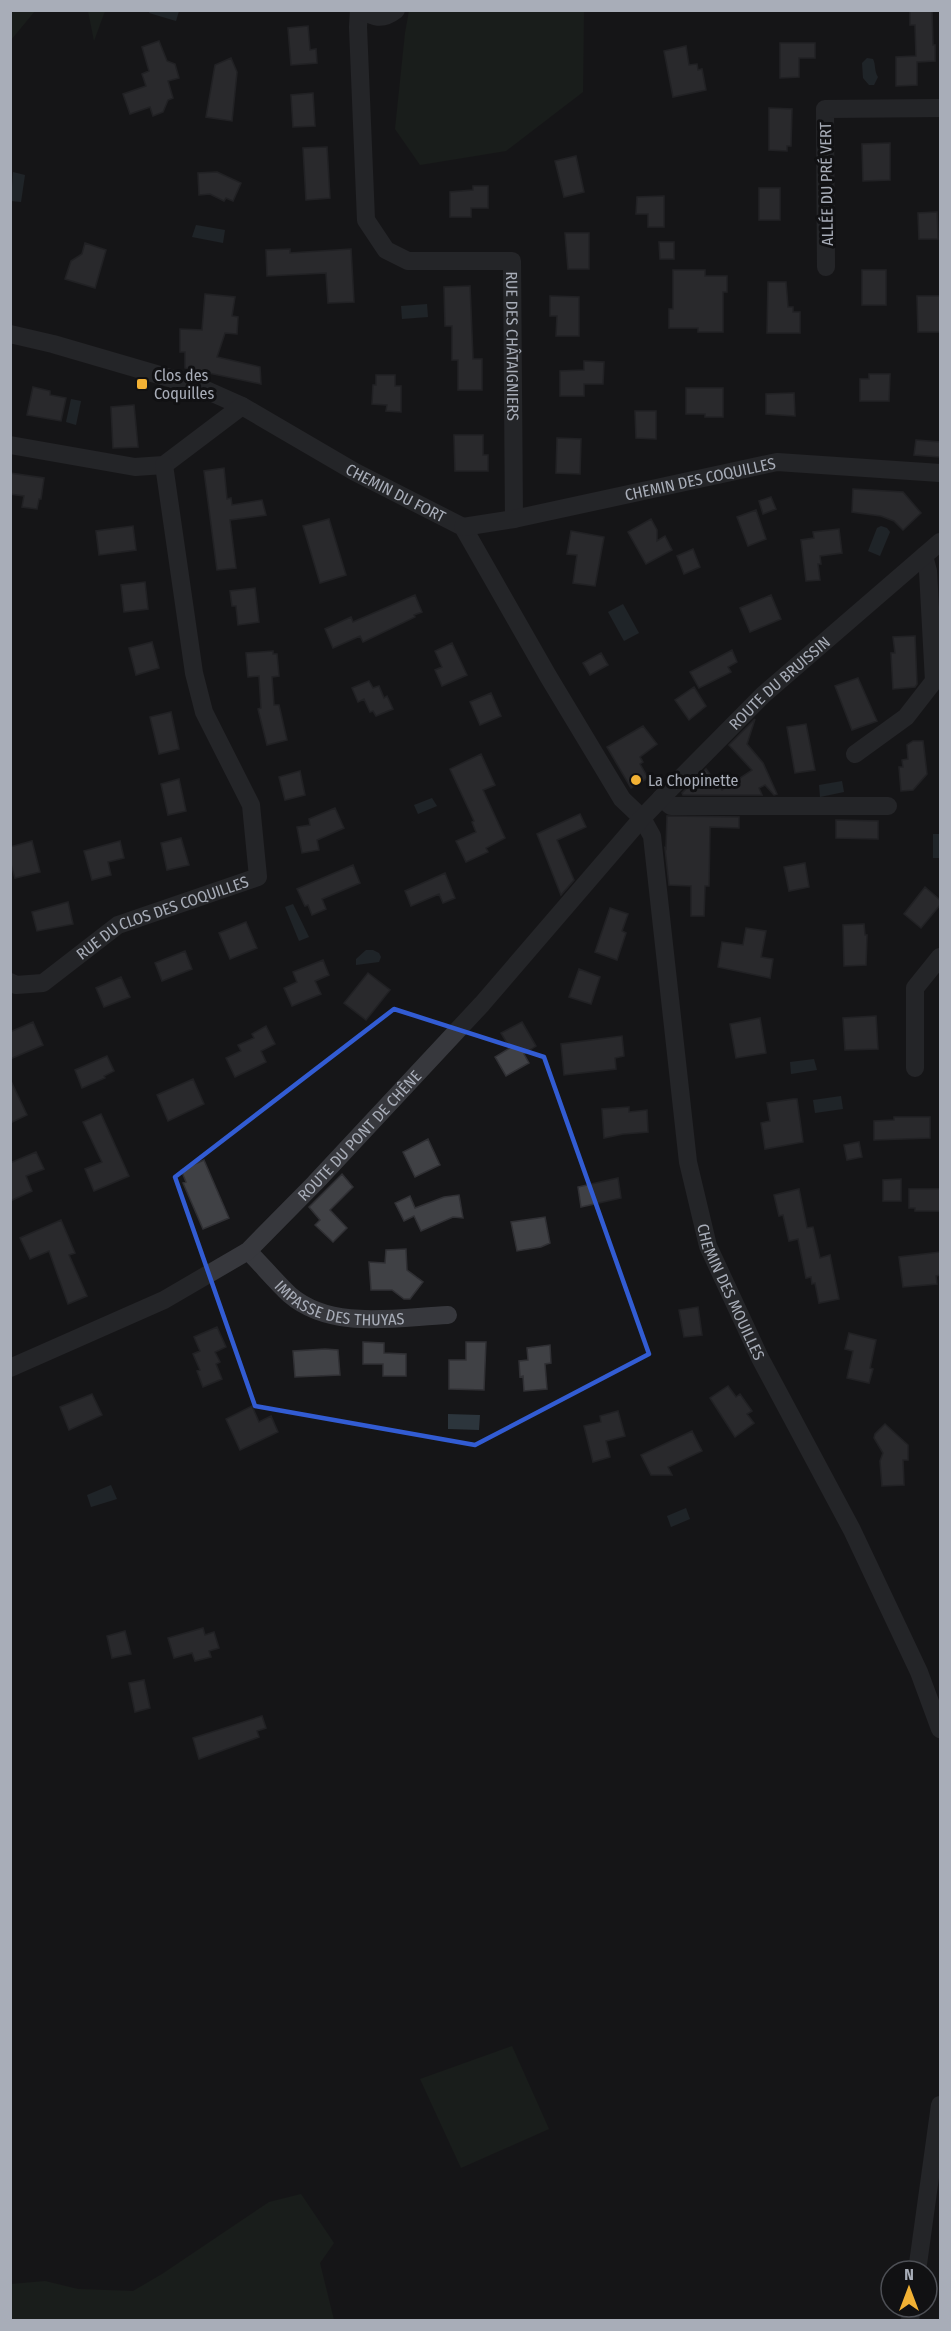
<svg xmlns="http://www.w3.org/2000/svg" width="951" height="2331" font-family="'Fira Sans Condensed',sans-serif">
<rect width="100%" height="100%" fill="#161618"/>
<path fill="#1e261f" d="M11,10L35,11L11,40L10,11Z
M88,11H105L94,41Z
M409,11H584L583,92L506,151L420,165L395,129L405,33Z
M512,2046L549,2129L461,2168L420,2079Z
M301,2194L334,2243L320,2263L334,2320H11V2284L45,2281L78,2289L133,2291L162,2274L269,2202Z"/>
<path fill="#2c353c" d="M150,11V10L179,11L176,21L149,13Z
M867,58L873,59C876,65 874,71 878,77L874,85H869L863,78L862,63Z
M13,172L25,175L21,202L11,201Z
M196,225L225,230L223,243L192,237Z
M427,304L428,317L402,319L401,306Z
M71,399L81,401L76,425L66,422Z
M881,526L887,528L890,532L880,556L868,551L877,528Z
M623,604L639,633L624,641L608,612Z
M842,781L844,792L820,797L819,785Z
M432,798L437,806L418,814L414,805Z
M933,834H940V858H933Z
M293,904L309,937L299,941L285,907Z
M366,950H373L379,953L381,957L379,962L356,965V959Z
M814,1059L817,1070L791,1074L790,1062Z
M841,1096L843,1109L815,1113L813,1100Z
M448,1414L480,1415L479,1430L448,1429Z
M111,1485L117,1499L91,1507L87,1495Z
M686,1508L690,1519L671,1527L667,1516Z"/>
<path fill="#404145" stroke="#303034" stroke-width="1.5" d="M910,10H932L933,45H935V61L917,62V85L896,86V57L916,56L915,25H910Z
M308,26L310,50L316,49L317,63L291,65L288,28Z
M159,41L167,61L175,64L179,78L168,81L173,98L168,100L163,112L153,116L150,107L130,114L123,94L146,86L142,74L149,71L142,47Z
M780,43H815V58H799V77L780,78Z
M686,46L689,65L697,64L698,70L702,69L706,90L673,97L664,51Z
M231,58L237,72L232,121L206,117L215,65Z
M313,93L315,126L293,127L291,95Z
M769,108L792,109L791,146H787V151L769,150Z
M890,143V180L863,181L862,144Z
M327,147L330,198L306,200L303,148Z
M576,156L584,192L564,197L555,161Z
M217,172L241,183L233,201L226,198L224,201L210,194L199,195L198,173Z
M473,186H488V208H471V217H450V192L473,190Z
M759,188H780V220H759Z
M664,196V227H648V214H636L637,197Z
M937,212L938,239H919L918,213Z
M565,233H589V269H568Z
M659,242H674V259H660Z
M85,243L106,250L95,288L65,279L71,261L82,254Z
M290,249V253L351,249L354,302L328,303L326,273L267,276L266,250Z
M673,270H705V276H727V292H723V332H698V328H669V309H673Z
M862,270H886V305H862Z
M768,282H786L788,307H793V312H800V333H767Z
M470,286L473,359H482V390H458V360H452V326H445L444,287Z
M205,294L235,297L232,316L238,317L237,334L225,333L217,357L260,367L261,384L185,368V352H180V329L202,330Z
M550,296L579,297V336H556L557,316H550Z
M917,296H940V332H918Z
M584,361L604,362L603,384H584V396H560V371L584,370Z
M869,374H890L889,401H860V379H869Z
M376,375H395V386H401V412L386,411L387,405L372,404L373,385H376Z
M33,387L50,391V395L66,398L61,421L27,415Z
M686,388H723V417H705V414H686Z
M794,393L795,416L766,414V394Z
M134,405L138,447L113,448L111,407Z
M635,411H656V439L636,438Z
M454,435H483V455H488V471H455Z
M557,438L581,439L580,474L556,473Z
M916,440L940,442V457L914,455Z
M224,468L227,499L231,498L232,505L262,500L266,515L230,520L236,568L217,570L204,471Z
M10,473L44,478L41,499H39L37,509L22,507L24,496L10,494Z
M853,489L903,492L921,513L903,530L894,521L881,516L852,512Z
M771,497L776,509L763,514L759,501Z
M756,510L766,539L748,546L737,517Z
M329,519L346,575L320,583L303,526Z
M651,519L657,530V541L665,536L672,550L646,564L628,532Z
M133,526L136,550L99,555L96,531Z
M839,529L842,553L820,556L821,564H818L820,580L806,581L801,540L814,538L813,532Z
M571,531L604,537L595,586L573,583L577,555L567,554Z
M693,549L700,567L684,574L677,556Z
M145,582L148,609L124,612L121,585Z
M255,588L259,622L238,625L236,606H232L230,591Z
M415,595L422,612L414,615L415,617L363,642L360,636L333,648L325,629L351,617L353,622Z
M771,595L781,619L750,632L740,608Z
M915,636L917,684L915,687L893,689L891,653H895L893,637Z
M152,642L159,668L136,675L129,648Z
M452,643L467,675L442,686L435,670L442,667L435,651Z
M732,650L737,662L728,667L731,672L699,688L690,672Z
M273,651V654H277L279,676L272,677L274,705H279L287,740L267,745L258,709L261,708L259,676L248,677L246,653Z
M601,653L608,665L590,675L583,663Z
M858,678L877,721L852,730L835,686Z
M369,681L373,688L379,686L384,698L387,696L393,709L376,716L373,711L370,712L364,699L358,702L352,688Z
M694,687L706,706L689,720L675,700Z
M491,693L501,716L480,725L470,702Z
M171,712L179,749L159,754L150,717Z
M755,719L747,744L763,763L777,794L774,795L765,785L759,788L762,795H683L682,793L706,769L722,790L752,770L729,745Z
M806,724L815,770L795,773L787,727Z
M643,726L657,744L640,757L643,762L640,764L648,778L631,788L607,747Z
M913,741H923L927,774L913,790L901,791L899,767H903L902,760L908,759L907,745Z
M481,754L495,785L483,790L505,838L486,848L488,852L466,862L456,841L476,832L472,822L474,821L450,769Z
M300,771L305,795L285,800L279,777Z
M179,779L186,811L168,815L161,784Z
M335,808L344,828L317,840L319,850L302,853L297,827L310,825L309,819Z
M580,814L586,827L557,840L574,880L561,895L537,834Z
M667,816L739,817V828L710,827L709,886H705L704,916H691V886L669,885L665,848L666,849Z
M836,820L878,821V839L836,838Z
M181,838L189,865L167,870L161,843Z
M32,841L40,872L15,878L10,861V847Z
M120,841L124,858L108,862L111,875L92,880L84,851Z
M805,863L809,887L789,891L784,867Z
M353,865L360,883L322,899L326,909L312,915L308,905L305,906L297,889Z
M445,873L455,898L443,903L439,894L411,906L405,891Z
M925,887L940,900V905L921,928L904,914Z
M68,902L73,924L37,931L32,912Z
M610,908L628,914L622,931L626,933L617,960L595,952Z
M246,922L257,948L230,959L219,933Z
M864,924L865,935H867L866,965L844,966L843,925Z
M746,928L766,931L761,957L773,959L770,978L718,967L722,942L743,945Z
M185,951L192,969L162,981L155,963Z
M323,960L329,975L315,981L321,994L292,1006L284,988L297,982L293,972Z
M579,969L600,977L591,1004L569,997Z
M368,973L390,990L366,1020L344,1003Z
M121,977L130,997L104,1007L96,988Z
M876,1016L878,1049L845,1050L843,1018Z
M760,1018L766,1053L736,1058L730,1024Z
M33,1022L43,1045L10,1059V1032Z
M522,1022L536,1046L524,1054L529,1063L506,1076L495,1057L510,1048L501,1033Z
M266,1026L275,1044L261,1051L266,1062L235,1077L226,1058L241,1051L238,1045L254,1038L252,1034Z
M622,1036L624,1056L615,1058L616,1069L564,1075L561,1044Z
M107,1056L114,1071L104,1076L105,1078L82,1088L75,1070Z
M10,1079L27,1115L10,1123Z
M193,1079L204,1104L168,1121L157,1095Z
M793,1099H797L803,1142L765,1149L761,1123L770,1121L767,1103Z
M629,1107V1112L647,1110L648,1132L623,1134L604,1138L602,1109Z
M101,1114L129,1176L94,1191L85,1169L102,1162L83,1122Z
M894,1117H930V1138L874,1140V1121L894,1120Z
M428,1139L440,1165L415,1177L403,1152Z
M859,1142L862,1157L847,1160L844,1145Z
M36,1152L44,1169L26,1176L32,1191L10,1201V1163Z
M204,1160L229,1218L203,1229L183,1183L186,1182L181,1170Z
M342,1174L353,1187L330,1210L347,1228L333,1242L315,1225L320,1220L309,1207Z
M618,1178L621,1198L581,1207L578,1187Z
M901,1179V1201H883V1180Z
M799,1189L807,1228L813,1227L820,1258L830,1255L839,1299L819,1303L815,1283L812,1284L811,1277L806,1278L798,1239L789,1241L783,1215L779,1216L774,1195Z
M909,1189H940V1211H915V1208H909Z
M459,1195L463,1218L453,1217L421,1231L414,1216L404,1221L395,1203L410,1196L415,1208L444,1197Z
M545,1217L550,1243L541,1247L517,1251L511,1222Z
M61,1220L75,1253L69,1255L87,1296L68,1304L49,1251L30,1259L20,1238Z
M406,1249L407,1270L423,1282L410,1299H404L392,1290H371L369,1262L385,1263L386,1250Z
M940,1252V1275L936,1276L937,1284L903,1287L899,1257Z
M698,1307L702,1335L684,1337L679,1310Z
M217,1327L226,1347L215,1352L220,1362L216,1364L222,1379L203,1387L197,1371L200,1370L193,1354L200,1351L194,1337Z
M849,1333L876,1340L870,1368L873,1369L869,1383L847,1378L853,1351L845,1349Z
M363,1342L384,1343V1353L406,1354V1376H383V1364H363Z
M466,1342H486L484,1390L449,1389V1360H466Z
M550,1345L551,1363L545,1364L547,1389L524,1391L523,1376L520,1377L519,1361L528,1360L527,1348Z
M325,1349L338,1350L340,1375L295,1377L293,1351Z
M728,1386L736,1397L740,1394L752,1411L747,1414L754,1423L735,1437L710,1398Z
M92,1394L102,1415L69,1430L60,1407Z
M252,1406L259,1422L271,1416L278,1432L240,1450L226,1419Z
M618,1411L625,1436L606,1441L610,1457L593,1462L584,1426L601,1422L600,1416Z
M885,1424L908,1445V1460H903L904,1485L882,1486L880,1461L883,1453L874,1438L875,1434Z
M692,1431L702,1451L668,1467L672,1475H651L641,1455Z
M203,1628L205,1635L214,1632L219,1648L209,1651L211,1657L195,1661L192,1653L174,1658L168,1638Z
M125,1631L131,1654L112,1658L107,1636Z
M144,1680L150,1708L135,1712L129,1683Z
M262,1716L266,1728L257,1731L259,1737L199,1759L193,1738Z"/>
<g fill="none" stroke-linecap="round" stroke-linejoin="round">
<g stroke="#37383d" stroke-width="18">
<path id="s1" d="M359,10L358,27L366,220L386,250L408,261H512L514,519"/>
<path d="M360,10C374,17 382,21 396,10"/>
<path d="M826,267L825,109L940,108"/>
<path id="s2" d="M10,334L53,344L197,386L242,406L355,472L463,527L548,676L622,799L642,818L652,836L688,1162L708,1246L760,1358L852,1530L919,1672L940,1729"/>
<path d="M10,445L135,467L164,465L242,406"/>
<path id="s3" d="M463,527L514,519L777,462L940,473"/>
<path d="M855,754L906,717L934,681L928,571L924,556"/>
<path d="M661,798L671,806H888"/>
<path id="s4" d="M10,982L16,985L43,983L118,925L258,877L251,805L204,712L194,673L164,465"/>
<path d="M915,1068V988L940,957"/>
<path id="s5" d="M248,1251C262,1265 275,1281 290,1295C332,1331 397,1317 448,1315"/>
<path id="s6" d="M10,1368L164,1300L248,1251L315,1183L482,1004L642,818L671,788L763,695L940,542"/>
<path d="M917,2271L940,2105"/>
<path d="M910,2320L912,2307"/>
</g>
</g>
<path d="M0 0H951V2331H0ZM394,1009L544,1057L649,1354L475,1445L255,1406L175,1177Z" fill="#161618" fill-opacity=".55" fill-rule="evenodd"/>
<path fill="none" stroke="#325cd3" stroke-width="4.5" stroke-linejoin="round" d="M394,1009L544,1057L649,1354L475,1445L255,1406L175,1177Z"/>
<g fill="#f2b134" stroke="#111113" stroke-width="2">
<rect x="136" y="378" width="12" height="12" rx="3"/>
<circle cx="636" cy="780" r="6"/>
</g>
<g text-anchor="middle" stroke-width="6" stroke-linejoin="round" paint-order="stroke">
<g font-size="16" fill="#a8adb8" stroke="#111113">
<text transform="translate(826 184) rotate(-91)" y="6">ALLÉE DU PRÉ VERT</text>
<text dy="6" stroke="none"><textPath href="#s1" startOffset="460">RUE DES CHÂTAIGNIERS</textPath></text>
<text dy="6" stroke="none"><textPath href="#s3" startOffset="242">CHEMIN DES COQUILLES</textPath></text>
<text dy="6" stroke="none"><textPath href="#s2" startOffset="420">CHEMIN DU FORT</textPath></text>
<text dy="6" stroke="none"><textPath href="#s6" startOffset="1044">ROUTE DU BRUISSIN</textPath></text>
<text dy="6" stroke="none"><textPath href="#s4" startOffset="172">RUE DU CLOS DES COQUILLES</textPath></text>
<text dy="6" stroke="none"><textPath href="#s6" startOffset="426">ROUTE DU PONT DE CHÊNE</textPath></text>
<text dy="6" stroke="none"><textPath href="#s2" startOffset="1324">CHEMIN DES MOUILLES</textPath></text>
<text dy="6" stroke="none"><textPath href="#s5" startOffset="112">IMPASSE DES THUYAS</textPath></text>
</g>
<g font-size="16" fill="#a8adb8" stroke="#111113" text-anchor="start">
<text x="154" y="381">Clos des<tspan x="154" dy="18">Coquilles</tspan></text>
<text x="648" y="786">La Chopinette</text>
</g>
</g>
<rect width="951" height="2331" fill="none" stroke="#a8adb8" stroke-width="24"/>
<g transform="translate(909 2289)"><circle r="28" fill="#111113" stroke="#4d4f55" stroke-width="1.5"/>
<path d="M0-4.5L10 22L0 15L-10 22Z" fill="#f2b134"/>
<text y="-9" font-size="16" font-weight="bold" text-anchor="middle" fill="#a8adb8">N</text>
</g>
</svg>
